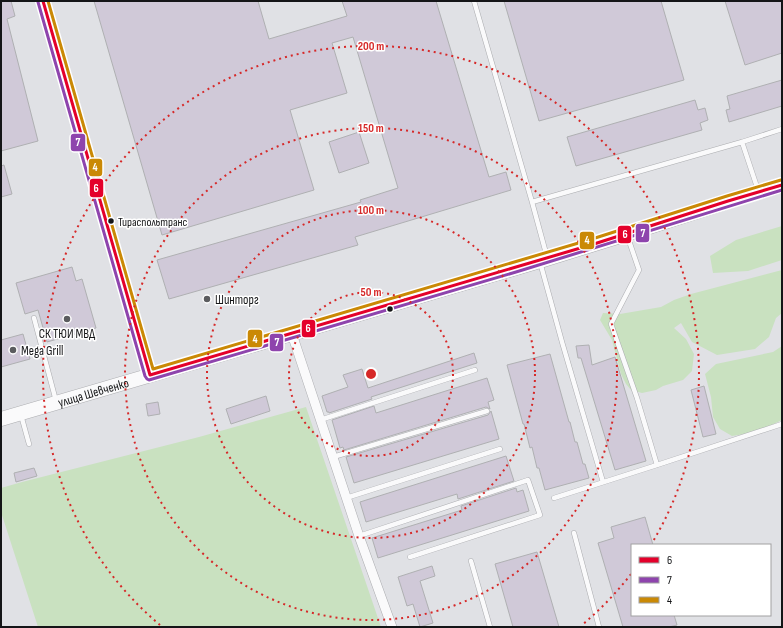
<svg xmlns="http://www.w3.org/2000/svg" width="783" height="628" font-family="'Sofia Sans Condensed',sans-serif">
<rect width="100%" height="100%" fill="#e0e1e5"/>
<path fill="#c9e1c0" d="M782,226V260L748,271L713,273L710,256L736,240Z
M782,270V313L776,318L769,337L755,349L717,355L692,342L681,323L674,328L686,339L694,354L692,371L683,380L663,386L656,390L642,393L631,390L626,384L621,374L612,340L600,320L603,313L620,314L661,307L674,300L691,294Z
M782,346V420L761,430L745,434L732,436L720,429L713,417L711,397L705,374L716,364L773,352Z
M306,407L381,627H38L1,512V488L22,482L199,437Z"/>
<path fill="#d0c9d8" stroke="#afb0b2" d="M1,1H11L15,16L7,19L38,141L1,151Z
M94,1H258L269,39L347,16L342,1H436L489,177L506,172L511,190L355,237L358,245L169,299L157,260L361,202L360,200L398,188L353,37L332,43L347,93L290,110L314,190L162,235Z
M504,1H661L684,80L539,121Z
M725,1H782V53L745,65Z
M782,80V106L729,122L726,110L730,109L727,96Z
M695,100L698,110L705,108L708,120L700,123L702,130L576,166L567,137Z
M359,132L369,163L339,173L329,142Z
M4,165L12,194L1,197V166Z
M72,267L76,281L82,279L96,328L47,342L38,310L25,314L16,283Z
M23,334L30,359L1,367V340Z
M589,345L592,365L615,357L646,461L615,470L581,358H578L576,346Z
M474,353L477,363L371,397L372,399L329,413V412H327L322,396L348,387L343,375L362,369L368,388Z
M550,354L569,422H570L575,442H577L583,464H585L589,478L545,490L539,468H537L532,447L530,448L524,424H523L507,365Z
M487,378L494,400L488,402L490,409L486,407L344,450L343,447L340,448L332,420L374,406L376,413Z
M704,386L716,434L703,437L691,390Z
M266,396L270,411L231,424L226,409Z
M158,402L160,414L148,416L146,404Z
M491,411L499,439L354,483L346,457L488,415Z
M506,456L514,481L458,499L457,494L366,522L360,502Z
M34,468L37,476L16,482L14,473Z
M516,488L517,492L523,490L529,511L378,558L372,538L462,510L461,506Z
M645,517L653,545H632V615H674L677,625L669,627H623L598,543L614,538L611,527Z
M537,552L559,627H513L495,564Z
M432,566L435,576L420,581L433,623L420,627L413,604L407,606L398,577Z"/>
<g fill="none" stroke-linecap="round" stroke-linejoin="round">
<g stroke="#acadb0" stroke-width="5.5">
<path id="service" d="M474,1L532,202
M742,142L758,190
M627,235L639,270L611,324L637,398L657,465
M547,257L532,202L742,142L782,129
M540,262L562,342L603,482
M34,318L56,401
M21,415L29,444
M320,420L475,370
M333,457L487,411
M346,498L500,449
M554,498L657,465L782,424
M574,533L599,627
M359,536L528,480L540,515L410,557
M471,561L490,627"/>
</g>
<g stroke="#acadb0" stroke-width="10">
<path id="minor" d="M292,334L359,536L392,627"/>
</g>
<g stroke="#acadb0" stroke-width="12">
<path id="tertiary" d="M43,1L150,375"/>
</g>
<g stroke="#acadb0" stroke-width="15">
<g id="trunk">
<path id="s1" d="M1,419L540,261L627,234L758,192L782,185"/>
</g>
</g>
<use href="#service" stroke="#fafafb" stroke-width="4.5"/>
<use href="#minor" stroke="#fafafb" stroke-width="9"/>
<use href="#tertiary" stroke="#fafafb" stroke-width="11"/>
<use href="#trunk" stroke="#fafafb" stroke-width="14"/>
<g stroke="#fff" stroke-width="6">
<path id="bus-1" d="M43,1L150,375
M150,375L594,244L728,201L782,185"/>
</g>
<g stroke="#fff" stroke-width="6">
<path id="bus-2" d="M38,2L145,376L147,379L149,380L516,272L782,190"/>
</g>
<g stroke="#fff" stroke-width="6">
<path id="bus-3" d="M48,1L153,369L592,239L727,196L781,180"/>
</g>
<use href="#bus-1" stroke="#e4002b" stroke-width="3"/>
<use href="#bus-2" stroke="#8e44ad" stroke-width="3"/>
<use href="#bus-3" stroke="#ca8905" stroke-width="3"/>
</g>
<g fill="none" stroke="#d62828" stroke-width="2" stroke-dasharray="2 4">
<circle cx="371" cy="374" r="82"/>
<circle cx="371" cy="374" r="164"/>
<circle cx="371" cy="374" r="246"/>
<path d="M631 574A328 328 0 0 1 582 625M160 625A328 328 0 1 1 652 543"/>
</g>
<g fill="#141517" stroke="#fff" stroke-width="1.5">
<circle cx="111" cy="221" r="3.5"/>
<circle cx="390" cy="309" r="3.5"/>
</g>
<g fill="#5b5c5f" stroke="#fff" stroke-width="1.5">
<circle cx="207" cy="299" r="4"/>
<circle cx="67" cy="319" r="4"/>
<circle cx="13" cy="350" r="4"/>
</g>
<g text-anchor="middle" stroke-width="3" stroke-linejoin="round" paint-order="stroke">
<g font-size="12" fill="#141517" stroke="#fff" text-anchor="start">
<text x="118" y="226">Тираспольтранс</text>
</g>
<g font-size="13" fill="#141517" stroke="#fff" text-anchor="start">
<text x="215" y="304">Шинторг</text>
<text x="67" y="338" text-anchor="middle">СК ТЮИ МВД</text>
<text x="21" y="355">Mega Grill</text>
</g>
<g font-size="13" fill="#141517" stroke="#fff">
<text dy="5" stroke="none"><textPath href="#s1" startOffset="96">улица Шевченко</textPath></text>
</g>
</g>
<circle cx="371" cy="374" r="6" fill="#d62828" stroke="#fff" stroke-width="2"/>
<g font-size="12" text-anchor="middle" font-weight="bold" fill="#d62828" stroke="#fff" stroke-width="3" stroke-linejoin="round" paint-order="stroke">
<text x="371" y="50">200 m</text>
<text x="371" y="132">150 m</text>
<text x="371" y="214">100 m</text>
<text x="371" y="296">50 m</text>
</g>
<g stroke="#fff" stroke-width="1.5">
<rect x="70" y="133" width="16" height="19" rx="4" fill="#8e44ad"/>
<rect x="88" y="158" width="15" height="19" rx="4" fill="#ca8905"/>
<rect x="89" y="178" width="15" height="20" rx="4" fill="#e4002b"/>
<rect x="635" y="223" width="15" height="20" rx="4" fill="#8e44ad"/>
<rect x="617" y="225" width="15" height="19" rx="4" fill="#e4002b"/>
<rect x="579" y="231" width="16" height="19" rx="4" fill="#ca8905"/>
<rect x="301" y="319" width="15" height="19" rx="4" fill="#e4002b"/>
<rect x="247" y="329" width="16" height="19" rx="4" fill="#ca8905"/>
<rect x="269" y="333" width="15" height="19" rx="4" fill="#8e44ad"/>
</g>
<g font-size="11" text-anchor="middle" font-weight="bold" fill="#fff">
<text x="78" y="146">7</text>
<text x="95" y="171">4</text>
<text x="96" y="192">6</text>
<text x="643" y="237">7</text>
<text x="625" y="238">6</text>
<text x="587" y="244">4</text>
<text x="308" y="332">6</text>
<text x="255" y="343">4</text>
<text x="277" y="346">7</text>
</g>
<rect width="783" height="628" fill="none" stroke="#141517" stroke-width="4"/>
<rect x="631" y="544" width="140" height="72" fill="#ffffff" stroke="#a1a1a2"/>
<rect x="639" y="557" width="20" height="6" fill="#e4002b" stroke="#a1a1a2"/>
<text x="667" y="564" font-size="12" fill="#141517">6</text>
<rect x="639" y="577" width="20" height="6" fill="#8e44ad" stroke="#a1a1a2"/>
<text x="667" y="584" font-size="12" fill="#141517">7</text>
<rect x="639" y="597" width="20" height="6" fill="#ca8905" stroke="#a1a1a2"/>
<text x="667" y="604" font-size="12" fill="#141517">4</text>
</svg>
